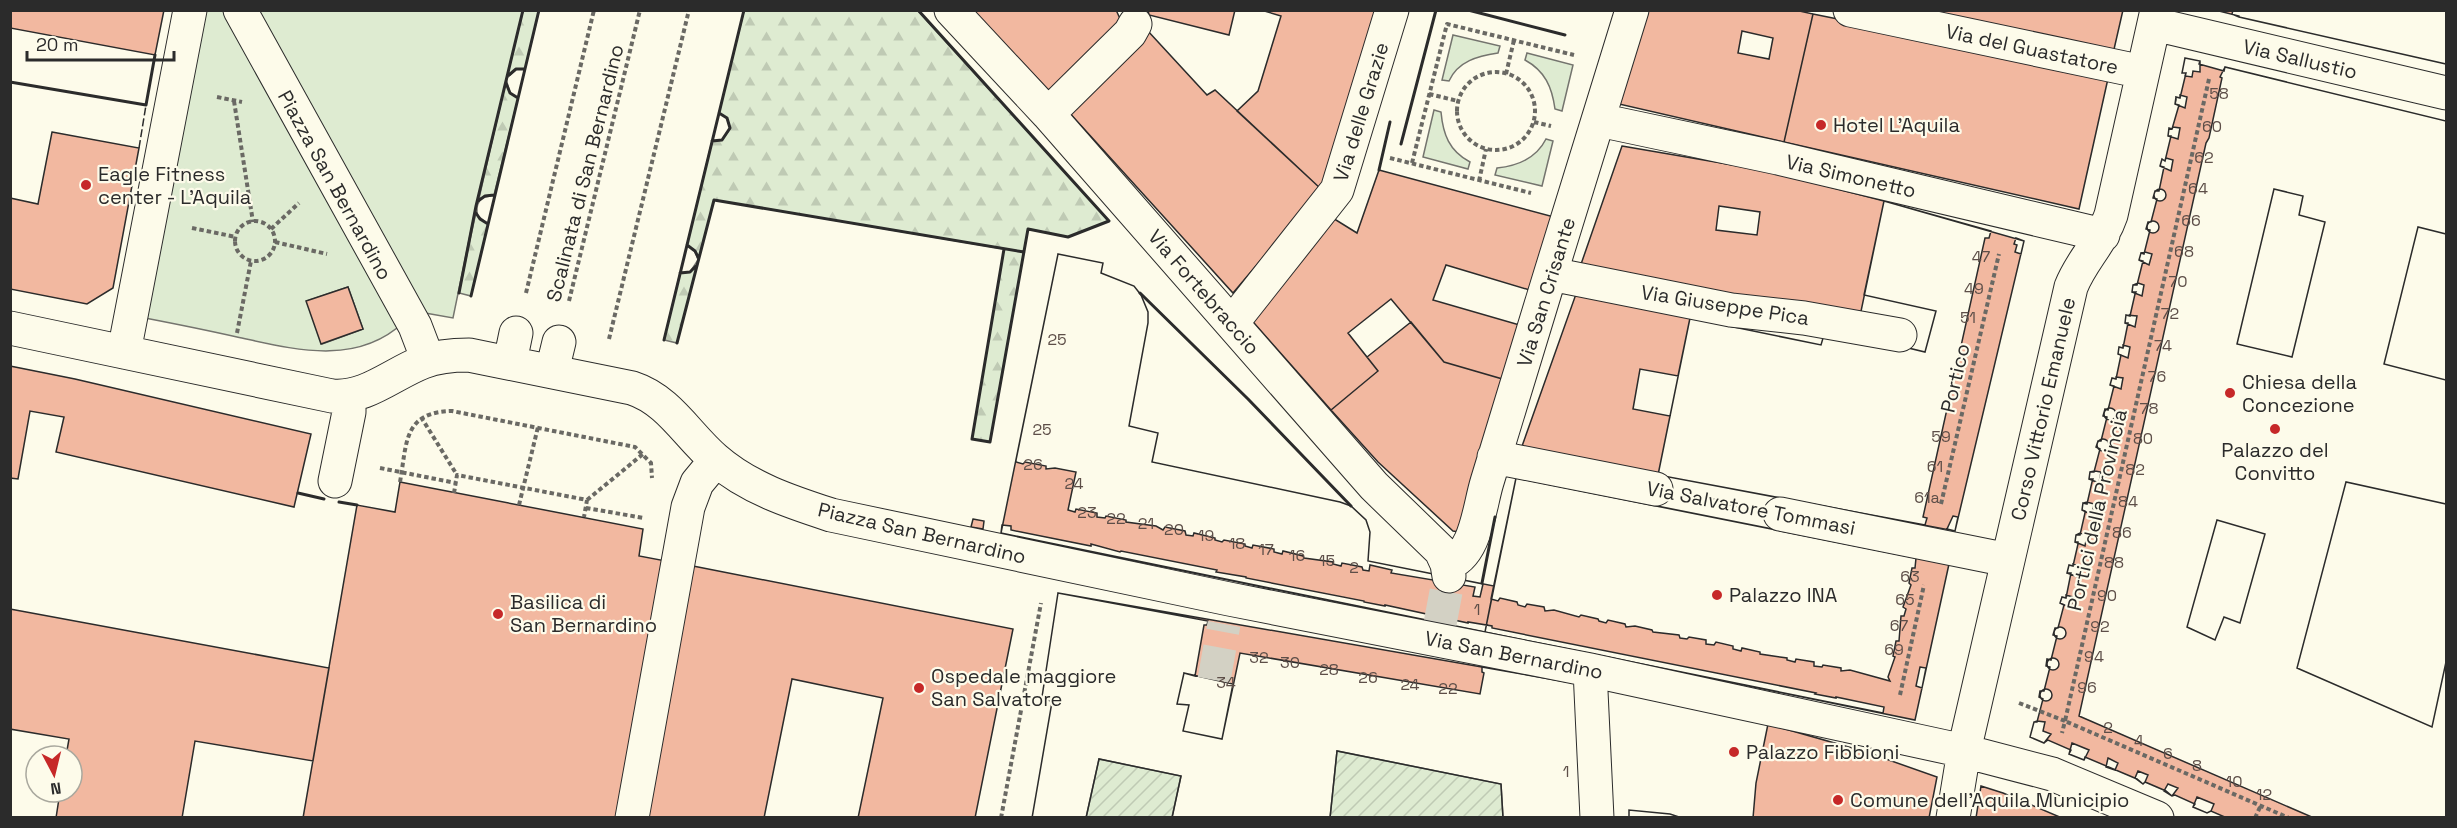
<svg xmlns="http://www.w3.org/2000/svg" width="2457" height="828" font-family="'Space Grotesk',sans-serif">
<defs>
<pattern id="forest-firs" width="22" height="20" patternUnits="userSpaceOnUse" patternTransform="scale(1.5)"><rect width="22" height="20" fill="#deebd1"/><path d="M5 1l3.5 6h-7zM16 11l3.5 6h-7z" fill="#bfcab4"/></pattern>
<pattern id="garden-furrows" width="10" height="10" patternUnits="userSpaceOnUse" patternTransform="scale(1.5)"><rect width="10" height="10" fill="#deebd1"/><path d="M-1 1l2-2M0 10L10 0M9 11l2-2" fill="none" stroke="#bfcab4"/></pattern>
</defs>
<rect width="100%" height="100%" fill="#fdfbea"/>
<path fill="#deebd1" stroke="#74746e" stroke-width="1.5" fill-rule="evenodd" d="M205,11H229L404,322C356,367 293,349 237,337C206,330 176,324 145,318ZM348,287L363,329L322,344L307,301Z
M250,11H523L476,206L453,318L414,311Z
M1453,35L1500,46L1498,53C1478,56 1458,61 1449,81L1442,80Z
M1527,53L1573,65L1562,111L1555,109C1552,87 1545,71 1525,60Z
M1434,110L1441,112C1443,134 1449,151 1470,162L1468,169L1423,157Z
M1546,139L1553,141L1542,186L1495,175L1497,168C1517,166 1536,159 1546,139Z"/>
<path fill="url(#forest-firs)" stroke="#74746e" stroke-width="1.5" d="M523,11H539L525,69H516L506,79L510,93L518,98L494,195L481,198L477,206V215L488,224L471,296L459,293C478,198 500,105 523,11Z
M744,11H918L1109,221L1068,237L1028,229L990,442L972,439L1004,249L714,200L677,343L664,340L680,273L690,272L698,260L695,251L687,245L712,141L722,140L730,129L727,118L719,113Z"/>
<path fill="url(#garden-furrows)" stroke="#74746e" stroke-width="1.5" d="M1337,751L1501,784L1503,817L1330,818Z
M1099,759L1181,776L1172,817L1086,818Z"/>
<path fill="#f2b8a0" stroke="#2b2b2b" stroke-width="1.5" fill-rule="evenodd" d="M10,10H164L155,55L10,28Z
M972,10H1116L1123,25L1056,98Z
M1148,10H1235L1229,35L1149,15Z
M1261,10H1379L1321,189L1237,111L1258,91L1281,16Z
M1647,10H1795L1813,14L1784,142L1619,104ZM1742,31L1773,38L1769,59L1738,53Z
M1893,10H2123L2112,58Z
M2215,10H2446V64L2239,17V16Z
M2233,10H2446V64L2239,17L2232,14Z
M1813,14L2109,74L2079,209L1784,142Z
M1147,30L1207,95L1215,90L1321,189L1233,293L1066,109Z
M2185,58L2200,61L2199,64L2224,71L2225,67L2446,121V234L2418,227L2384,364L2446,380V504L2346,482L2297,668L2432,727L2446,662V818H2227L2211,811L2207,813L2193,807L2195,804L2175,795L2172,796L2166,791L2145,782L2143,784L2137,779L2085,757L2084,760L2069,754L2071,750L2048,740L2044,743L2030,737L2034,722H2037L2043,699L2039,697L2040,691H2044L2050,667L2046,666L2047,659L2051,660L2057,636L2053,635L2055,628H2058L2064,605L2060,603L2062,597L2066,598L2071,573H2067L2069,565L2073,566L2078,544V542H2075L2076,535H2080L2085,513V511L2082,510L2083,503L2087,504L2092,482L2093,479H2089L2090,472H2094L2100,449L2096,447L2098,441H2101L2107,417L2103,416L2105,409L2108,410L2114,386L2110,385L2112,378L2116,379L2121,355L2118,354L2119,347L2123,348L2128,323H2125L2126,315L2130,316L2135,294L2136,292H2132L2133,285H2137L2143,261L2139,260L2141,253L2144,254L2150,230L2146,229L2148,222H2151L2157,199L2153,198L2155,191H2159L2164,167L2160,166L2162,159L2165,161L2171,136H2168L2169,128L2172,129L2179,105L2175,104L2176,100V97L2180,98L2186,73H2182ZM2274,189L2303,196L2299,215L2325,222L2292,357L2237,344ZM2217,520L2265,534L2240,623L2224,617L2215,640L2187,627Z
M2185,58L2200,61V72L2193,71L2192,77L2185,76L2186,73H2182Z
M2225,67L2446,121V234L2418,227L2384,364L2446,380V504L2346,482L2297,668L2432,727L2446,662V818H2314L2079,716L2206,143L2209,138L2222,78L2220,77ZM2274,189L2303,196L2299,215L2325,222L2292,357L2237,344ZM2217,520L2265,534L2240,623L2224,617L2215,640L2187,627Z
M2180,95L2187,97L2185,108L2175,104L2176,97L2180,98Z
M2173,127L2180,128L2178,139L2168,136L2169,128L2172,129Z
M52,132L139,148L113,288L87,304L10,289V198L38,204Z
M1622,146L1768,171L1884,201L1859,321L1579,270ZM1719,206L1760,212L1757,235L1716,230Z
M2166,158L2173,160L2171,171L2160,166L2162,159L2165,161Z
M1379,170L1554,217L1533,291L1446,265L1433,300L1523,326L1506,380L1444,362L1391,299L1348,333L1378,371L1331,410L1247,315L1328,215L1357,233Z
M2154 195a6 6 0 1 1 12 0a6 6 0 1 1-12 0Z
M1884,201L2024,241L1955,531L1658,475L1690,318L1821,345L1826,328L1925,352L1936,311L1864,295Z
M1884,201L1991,231L1989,238H1985L1923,517L1927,518L1925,525L1658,475L1690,318L1821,345L1826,328L1925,352L1936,311L1864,295Z
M2147 227a6 6 0 1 1 12 0a6 6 0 1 1-12 0Z
M2016,238L2024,241L2021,254L2015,252L2017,245L2014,244Z
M2145,252L2152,254L2149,265L2139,260L2141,253Z
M1058,254L1103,263L1101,273L1134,286L1141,295L1148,312V323L1129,426L1158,433L1152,462L1340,502L1351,506L1366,520L1370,532L1368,561L1494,586L1485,632L1001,533Z
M1058,254L1103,263L1101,273L1134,286L1141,295L1148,312V323L1129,426L1158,433L1152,462L1340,502L1351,506L1366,520L1370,532L1368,561L1483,584L1480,597L1473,596L1475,587L1391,573L1392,570L1370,565L1369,571L1363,570L1362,567L1342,563L1341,566L1333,564V562L1304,558L1303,556L1283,551L1282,554L1274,552V549L1253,545L1252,548L1245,546V544L1224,540L1222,542L1215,540V538L1194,533L1193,536L1186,535L1185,531L1165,527L1163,530L1156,526L1126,522V520L1106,516L1105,518L1097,517V513L1076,509L1075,512L1068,510L1076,472L1055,468L1046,469V466L1025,462L1023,464L1016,462V460Z
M2138,283L2144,285L2142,296L2132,292L2133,285Z
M348,287L363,329L321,344L306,301Z
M1576,294L1690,318L1678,376L1640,369L1633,409L1670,416L1658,475L1521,449Z
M2126,315L2137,316L2135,327L2125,323Z
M1411,322L1444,362L1506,380L1459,532L1453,531L1378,462L1331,410L1378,371L1367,357Z
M2123,345L2130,347L2128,358L2118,354L2119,347L2123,348Z
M10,366L75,379L311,434L294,507L56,452L64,417L30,411L18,479L10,478Z
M2116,377L2123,378L2121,389L2110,385L2112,378L2116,379Z
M2104 414a6 6 0 1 1 12 0a6 6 0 1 1-12 0Z
M2097 445a6 6 0 1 1 12 0a6 6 0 1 1-12 0Z
M2095,471L2101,472L2099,483L2089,479L2090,472Z
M1516,478L1949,564L1915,720L1485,632Z
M1516,478L1916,558L1915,568H1912L1909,583L1911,585L1903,607L1906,609L1904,616H1901L1899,641H1896L1893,656L1895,657L1888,677L1890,681L1850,670L1841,671V668L1823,665L1822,667L1814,666V662L1796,659L1795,662L1787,660V658L1760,654V652L1742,648L1741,651L1733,649V646L1716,642L1714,645L1706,644V640L1689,637L1687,639L1680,638L1679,635L1653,632L1652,630L1635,626L1626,627L1625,624L1608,620L1606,623L1599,621L1598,619L1581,615L1579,617L1554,610L1545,611L1544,607L1527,604L1525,607L1518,605L1517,602L1500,598L1498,601L1491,599Z
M400,482L643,529L639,556L666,561L623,818H303L357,505L395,512Z
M2087,502L2094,504L2092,515L2082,510L2083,503Z
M1953,516L1958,517L1955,531L1947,529Z
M973,519L984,521L983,529L971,527Z
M1002,525L1011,526V530L1091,546V544L1120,552L1121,551L1217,570L1216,572L1246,577V578L1364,601V602L1385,606V605L1468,623V622L1492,626V628L1816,693L1815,694L1836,698V697L1884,707L1883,713L1031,540L1001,533Z
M2080,533L2087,535L2085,546L2075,542L2076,535Z
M2073,564L2081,566L2078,577L2067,573L2069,565L2073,566Z
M693,566L1013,629L975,818H858L883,698L792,679L764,818H642Z
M1058,593L1584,685L1587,818H1503L1501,784L1337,751L1330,818H1172L1181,776L1099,759L1086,818H1032L1052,702L1042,697ZM1184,673L1233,684L1222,739L1183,731L1189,705L1177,704Z
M1058,593L1208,621L1207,625H1204L1195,676L1184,673L1177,704L1189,705L1183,731L1222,739L1240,653L1480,694L1484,673L1482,672V667L1584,685L1587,818H1503L1501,784L1337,751L1330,818H1172L1181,776L1099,759L1086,818H1032L1052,702L1042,697Z
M2066,595L2073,597L2071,608L2060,603L2062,597L2066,598Z
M10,609L329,668L313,761L195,741L182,818H56L60,792H72V756H66L69,739L10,729Z
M2054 633a6 6 0 1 1 12 0a6 6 0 1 1-12 0Z
M2047 664a6 6 0 1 1 12 0a6 6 0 1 1-12 0Z
M1920,667L1926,668L1922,688L1916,686Z
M1599,687L1768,724L1866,752L1937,777L1929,818H1682L1670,814L1629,810V818H1606Z
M1599,687L1768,724L1866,752L1937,777L1929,818H1682L1670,814L1629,810V818H1606Z
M2040 695a6 6 0 1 1 12 0a6 6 0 1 1-12 0Z
M2037,721L2045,722L2043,731L2051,734L2044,743L2030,737L2034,722Z
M1768,724L1866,752L1937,777L1929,818H1753L1756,783Z
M2072,743L2089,750L2084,760L2069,754Z
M2108,758L2118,763L2115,770L2106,767Z
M2138,771L2148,775L2145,782L2143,784L2135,778Z
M2168,784L2178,788L2172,796L2164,791Z
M1981,786L2003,793L2062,818H1976Z
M2197,797L2214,804L2211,811L2207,813L2193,807Z"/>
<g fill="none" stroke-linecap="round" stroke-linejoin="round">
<path stroke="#d3d1c4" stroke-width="33" stroke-dasharray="33 16" stroke-linecap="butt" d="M1440,624L1449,576
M1214,680L1224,624"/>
<g stroke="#2b2b2b" stroke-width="35">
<path id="minor" d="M240,10L415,326L428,360
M951,10L1048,114L1374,486L1441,551L1447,564L1449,576
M1850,10L2143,72
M2154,24L2446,93
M1048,114L1130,33L1135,24
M1599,120L1778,158L2103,235
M1551,274L1731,310L1804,318L1900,335
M1232,323L1337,190L1392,10
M10,328L332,396C366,399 392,374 423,362C438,356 453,355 469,355L632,388C669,400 687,435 715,459C748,488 791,502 831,515L1229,599L1590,670L1964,751L2052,774L2157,818
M124,352L190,10
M510,362L516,333
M552,371L559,342
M1494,457L1656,489
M335,481L349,412V396
M1780,514L2008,560
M1447,564C1476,556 1479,508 1487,482C1534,324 1584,168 1632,10
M1590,670L1597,818
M632,818L688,507L697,483L716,460
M1953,818L1964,751L2071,287C2081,261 2102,242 2111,215L2157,10"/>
</g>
<path stroke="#6a6964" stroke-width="4" stroke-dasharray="4.5 3" stroke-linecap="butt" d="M1457 111a39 39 0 1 1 78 0a39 39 0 1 1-78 0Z
M1506,74L1514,40
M2209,79L2065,721L2289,818
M1429,94L1458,101
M217,97L242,102
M234,101L253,222
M1534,122L1551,126
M1390,158L1531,193
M1412,163L1447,24L1574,55
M1479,181L1486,149
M235 241a20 20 0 1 1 40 0a20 20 0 1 1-40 0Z
M192,228L236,237
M271,229L299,203
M275,242L327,254
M526,293L594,10
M569,301L640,10
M237,333L251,261
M609,339L689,10
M421,417L457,475
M380,468L456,483
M400,482C407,443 403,412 452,411L635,447L651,463L652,478
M454,493L457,475L587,500L584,517
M1698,497L1740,506
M587,500L643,454
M1941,504L1999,254
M519,505L538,427
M586,508L644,518
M1900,695L1924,585
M2019,703L2065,721L2062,733
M1001,818L1041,603
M2255,818L2261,805"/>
<use href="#minor" stroke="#fdfbea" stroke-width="33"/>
<path stroke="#2b2b2b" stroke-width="1.5" stroke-dasharray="8 3" stroke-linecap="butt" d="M139,148L146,105"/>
<path stroke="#2b2b2b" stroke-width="3" d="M918,10L1109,221L1068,237L1028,229L990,442L972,439L1004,249
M1468,10L1565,35
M509,75L516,69H525
M10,82L146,105L155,55
M506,83L510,93L518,98
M712,141L722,140L730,128L727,118L719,113
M1401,144L1436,10
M1379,170L1390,122
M478,201L485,196L494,195
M476,213L480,219L488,224
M687,245L695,251L698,257
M680,273L690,272L696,266
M459,293L476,206L523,10
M1140,293L1248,399L1351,506
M471,296L539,10
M664,340L744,10
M677,343L714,200L1024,252
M298,493L324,499
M339,502L357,505
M1482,583L1495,517"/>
</g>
<g fill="#c62828" stroke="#fdfbea" stroke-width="2">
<circle cx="1821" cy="125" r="6"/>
<circle cx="86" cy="185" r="6"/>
<circle cx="2230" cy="393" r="6"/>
<circle cx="2275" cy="429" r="6"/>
<circle cx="1717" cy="595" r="6"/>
<circle cx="498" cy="614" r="6"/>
<circle cx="919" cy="688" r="6"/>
<circle cx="1734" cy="752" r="6"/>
<circle cx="1838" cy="800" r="6"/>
</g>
<g text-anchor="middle" stroke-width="4.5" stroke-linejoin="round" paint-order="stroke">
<g font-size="16" fill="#5d4e48">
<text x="2219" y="99">58</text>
<text x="2212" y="132">60</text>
<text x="2204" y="163">62</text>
<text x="2198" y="194">64</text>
<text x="2191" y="226">66</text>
<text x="2184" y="257">68</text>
<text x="1981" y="262">47</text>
<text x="2178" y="287">70</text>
<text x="1974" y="294">49</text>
<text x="2170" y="319">72</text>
<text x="1968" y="323">51</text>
<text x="1057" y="345">25</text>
<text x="2163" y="351">74</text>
<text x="2157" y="382">76</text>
<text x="2149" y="414">78</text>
<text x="1042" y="435">25</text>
<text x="1941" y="442">59</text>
<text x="2143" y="444">80</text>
<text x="1033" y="470">26</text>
<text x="1935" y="472">61</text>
<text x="2135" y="475">82</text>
<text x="1074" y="489">24</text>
<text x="1927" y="503">61a</text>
<text x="2128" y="507">84</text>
<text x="1087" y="518">23</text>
<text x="1116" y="524">22</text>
<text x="1146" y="529">21</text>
<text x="1174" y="535">20</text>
<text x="2122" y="538">86</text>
<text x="1206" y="541">19</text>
<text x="1237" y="549">18</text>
<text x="1266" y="555">17</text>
<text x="1297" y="561">16</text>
<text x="1327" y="566">15</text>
<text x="2114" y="568">88</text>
<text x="1354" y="573">2</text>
<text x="1910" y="582">63</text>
<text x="2107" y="601">90</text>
<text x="1905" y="605">65</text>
<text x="1477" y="615">1</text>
<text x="1899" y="631">67</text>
<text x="2100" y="632">92</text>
<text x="1894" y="655">69</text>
<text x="2094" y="662">94</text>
<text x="1259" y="663">32</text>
<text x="1290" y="668">30</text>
<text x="1329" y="675">28</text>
<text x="1368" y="683">26</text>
<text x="1226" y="688">34</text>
<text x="1410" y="690">24</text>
<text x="2087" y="693">96</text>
<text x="1448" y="694">22</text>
<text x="2108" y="733">2</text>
<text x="2139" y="746">4</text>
<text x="2168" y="759">6</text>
<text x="2197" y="771">8</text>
<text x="1566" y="777">1</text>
<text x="2234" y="787">10</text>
<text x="2264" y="800">12</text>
</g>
<g font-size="20" fill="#2b2b2b" stroke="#fdfbea">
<text transform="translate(2032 49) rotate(12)" y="7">Via del Guastatore</text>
<text transform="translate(2300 59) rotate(13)" y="7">Via Sallustio</text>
<text transform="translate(1361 112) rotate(-73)" y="7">Via delle Grazie</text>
<text transform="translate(585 173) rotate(-76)" y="7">Scalinata di San Bernardino</text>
<text transform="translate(1851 176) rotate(13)" y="7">Via Simonetto</text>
<text transform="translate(335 185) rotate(61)" y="7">Piazza San Bernardino</text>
<text transform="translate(1204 292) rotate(49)" y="7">Via Fortebraccio</text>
<text transform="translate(1546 292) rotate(-73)" y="7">Via San Crisante</text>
<text transform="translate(1725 305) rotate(9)" y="7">Via Giuseppe Pica</text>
<text transform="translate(1955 378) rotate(-77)" y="7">Portico</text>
<text transform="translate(2043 409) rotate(-77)" y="7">Corso Vittorio Emanuele</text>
<text transform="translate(1751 508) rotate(11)" y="7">Via Salvatore Tommasi</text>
<text transform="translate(2097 510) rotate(-77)" y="7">Portici della Provincia</text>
<text transform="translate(922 533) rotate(13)" y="7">Piazza San Bernardino</text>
<text transform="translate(1514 655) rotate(11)" y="7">Via San Bernardino</text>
</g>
<g font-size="20" fill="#2b2b2b" stroke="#fdfbea" text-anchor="start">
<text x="1833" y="132">Hotel L'Aquila</text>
<text x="98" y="181">Eagle Fitness<tspan x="98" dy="23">center - L'Aquila</tspan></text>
<text x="2242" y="389">Chiesa della<tspan x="2242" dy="23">Concezione</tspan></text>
<text x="2275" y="457" text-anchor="middle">Palazzo del<tspan x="2275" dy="23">Convitto</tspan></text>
<text x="1729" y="602">Palazzo INA</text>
<text x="510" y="609">Basilica di<tspan x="510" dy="23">San Bernardino</tspan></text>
<text x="931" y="683">Ospedale maggiore<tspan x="931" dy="23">San Salvatore</tspan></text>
<text x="1746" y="759">Palazzo Fibbioni</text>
<text x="1850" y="807">Comune dell'Aquila Municipio</text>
</g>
</g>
<rect width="2457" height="828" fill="none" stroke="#2b2b2b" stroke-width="24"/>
<g transform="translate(54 774) rotate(173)"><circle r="28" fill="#fdfbea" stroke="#a9a89e" stroke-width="1.5"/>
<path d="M0-4.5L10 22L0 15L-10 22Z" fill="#c62828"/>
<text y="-9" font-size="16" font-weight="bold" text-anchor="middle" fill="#2b2b2b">N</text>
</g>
<path d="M27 51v9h147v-9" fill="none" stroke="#2b2b2b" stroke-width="3"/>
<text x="36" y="51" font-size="18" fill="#2b2b2b" stroke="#fdfbea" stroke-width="4.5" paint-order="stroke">20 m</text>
</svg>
